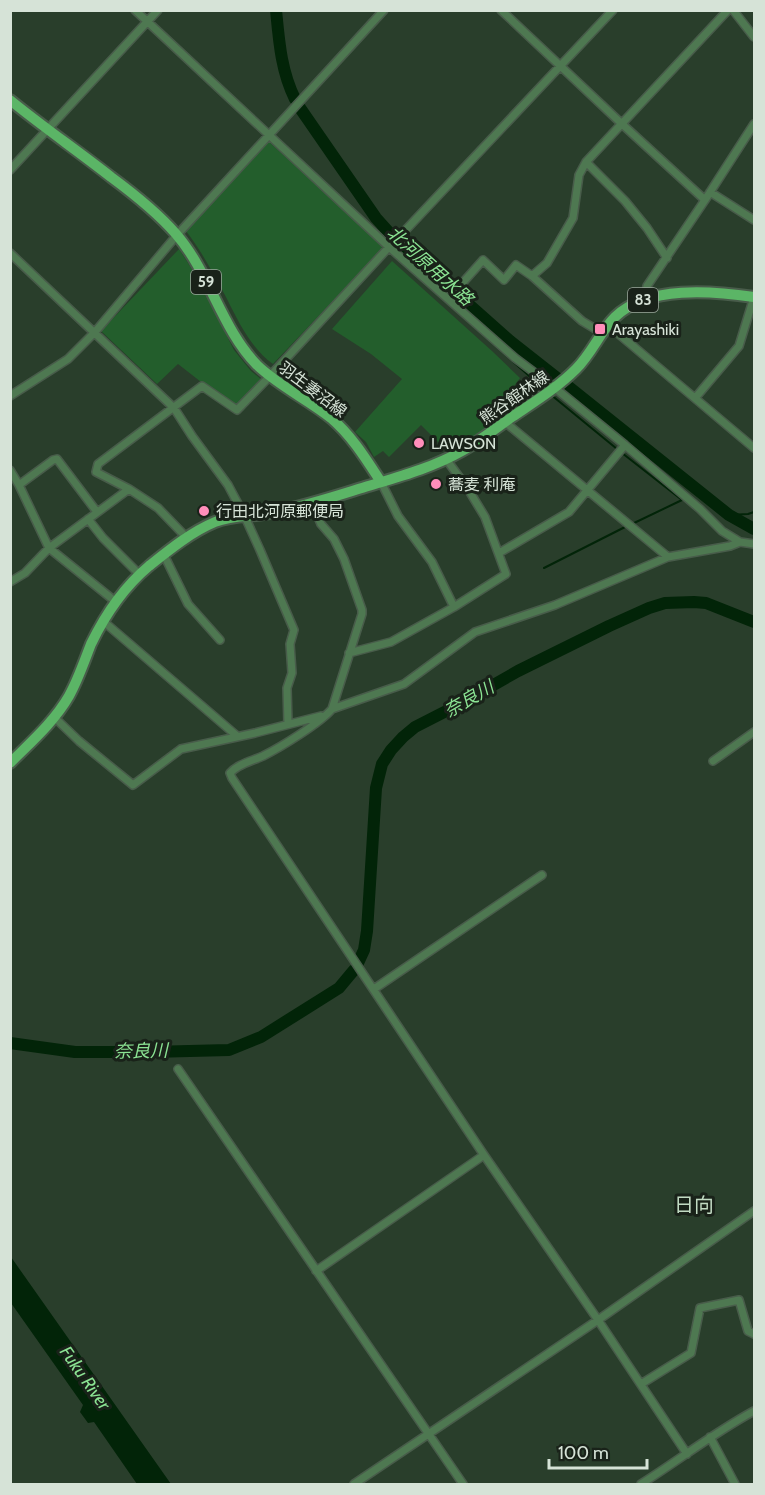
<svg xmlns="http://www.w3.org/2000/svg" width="765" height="1495" font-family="Cabin,'Noto Sans JP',sans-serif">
<rect width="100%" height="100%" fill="#293e2b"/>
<path fill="#235e2c" d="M267,140L384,247L273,364C251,348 239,323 227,299C215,276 202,252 186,231L187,227Z
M179,249L197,277L234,350L251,371L266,383L243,411L237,410L178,364L157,384L101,331Z
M392,261L492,351L520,378L502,402L514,411L450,454L421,425L389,457L383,451L374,457L366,442L355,432L402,379L371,354L332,329Z"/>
<path fill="#022408" d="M10,1257H11L171,1484H137L94,1422L88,1423L80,1412L83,1405L11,1303Z"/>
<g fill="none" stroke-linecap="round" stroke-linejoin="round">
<path stroke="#022408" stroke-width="2" d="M435,292L545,390
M550,394L617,449
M622,453L682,500L632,524
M729,515L748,514L754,512
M544,568L627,526"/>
<path stroke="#022408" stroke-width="12" d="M276,10C279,41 281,71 295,99
M300,108L376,218L394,238L510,341L557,378
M565,384L729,515L754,529
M358,963L364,950L367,931L376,788L382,764L391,750L403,737L415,727L460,704L518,671L609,626L649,608L665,603L694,602L706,603L754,622
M10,1043L75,1052H150L229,1050L261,1037L339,988L354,970"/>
<g stroke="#485c4a" stroke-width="10">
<path id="street" d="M135,10L389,247L515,358L555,388L625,445L700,509L722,531L740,542L754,544
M501,10L622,124L705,200L647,286L645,299
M733,10L754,37
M586,162L625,201L647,228L667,258
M10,170L158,10
M710,192L754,220
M705,200L754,124
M10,253L174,408L192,436L228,485L245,517L260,550L294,630L290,644L292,673L287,688L288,724
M532,276L516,265L504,280L483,260L458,288L400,236L613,10
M608,325L754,448
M602,333L582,321L532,276L547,263L573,218L579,175L586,162L728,10
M10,396L68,359L95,332L177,235L384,10
M696,397L739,346L754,297
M505,422L668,557
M446,459L468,489L485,517L506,574L454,607
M10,470L19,485L49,548L116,602
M19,485L53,460L57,459L97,512
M312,503L321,524L334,539L344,559L362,610V614L332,709L404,684L475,632L555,605L668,557L730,546L740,542
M88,519L103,538L140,575
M187,538L158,508L129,489L96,472L98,464L202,386L237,410L270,376L389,247
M499,553L569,512L625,445
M164,555L188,604L220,640
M10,582L25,573L49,548L129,489
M103,621L237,736
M349,653L391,642L454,607L432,562L398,516L381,482
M332,709C320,723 281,747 263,756C252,761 238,764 230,773L232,778L484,1155L598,1320L687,1454
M54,717L79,741L133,785L181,749L255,733L321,716
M713,761L754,732
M374,989L542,875
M178,1069L463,1484
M316,1271L484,1155
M641,1384L691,1353L700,1308L739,1300L748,1331L754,1334
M710,1437L735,1484
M354,1484L598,1320L754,1211
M641,1484C679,1460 715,1432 754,1411"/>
</g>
<g stroke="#485c4a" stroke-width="14">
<path id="primary" d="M10,100C43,127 78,151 111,177C134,194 157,212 176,234C210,273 221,328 257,365C279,386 307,399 331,418C352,436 366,459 381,482
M10,763C31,742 54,722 69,696C78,680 84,662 91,644C105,615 124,587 149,566C169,550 191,532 215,522C234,514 256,517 275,512C306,506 336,496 365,487C398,477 432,468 462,451C480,441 496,428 512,417C534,402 557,388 576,369C592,353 600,332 615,317C648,285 713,291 754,297"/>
</g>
<use href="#street" stroke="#4e7851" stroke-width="7"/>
<use href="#primary" stroke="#5bb566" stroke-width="10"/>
</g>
<g fill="#ff8eba" stroke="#192219" stroke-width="2">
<rect x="594" y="323" width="12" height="12" rx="3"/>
<circle cx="419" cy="443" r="6"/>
<circle cx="436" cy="484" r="6"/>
<circle cx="204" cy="511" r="6"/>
</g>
<g text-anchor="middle" stroke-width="6" stroke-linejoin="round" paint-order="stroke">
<g fill="#192219" stroke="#9da99e" stroke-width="1.5">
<rect x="191" y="270" width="30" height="24" rx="4.5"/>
<rect x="628" y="288" width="30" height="24" rx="4.5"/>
</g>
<g font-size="15" font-weight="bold" fill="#d6e3d7">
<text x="206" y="287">59</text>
<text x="643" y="305">83</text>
</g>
<g font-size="16" fill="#d6e3d7" stroke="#192219" text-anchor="start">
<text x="612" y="335">Arayashiki</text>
<text x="431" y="449">LAWSON</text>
<text x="448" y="490">蕎麦 利庵</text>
<text x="216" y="517">行田北河原郵便局</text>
</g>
<g font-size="16" fill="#d6e3d7" stroke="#192219">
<text transform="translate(313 389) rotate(37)" y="6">羽生妻沼線</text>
<text transform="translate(514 397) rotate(-35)" y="6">熊谷館林線</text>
</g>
<g font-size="18" font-style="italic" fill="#8be393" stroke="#192219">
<text transform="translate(430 266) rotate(42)" y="6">北河原用水路</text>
<text transform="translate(469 699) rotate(-30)" y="6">奈良川</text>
<text transform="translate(141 1051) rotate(-1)" y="6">奈良川</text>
<text transform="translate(85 1378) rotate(55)" y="6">Fuku River</text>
</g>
<g font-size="20" fill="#c1dac2" stroke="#192219">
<text x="694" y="1212">日向</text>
</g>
</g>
<rect width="765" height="1495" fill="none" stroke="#d6e3d7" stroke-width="24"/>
<path d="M549 1459v9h98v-9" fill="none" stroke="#d6e3d7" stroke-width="3"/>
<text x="558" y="1459" font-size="18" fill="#d6e3d7" stroke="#192219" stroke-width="4.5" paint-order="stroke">100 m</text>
</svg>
